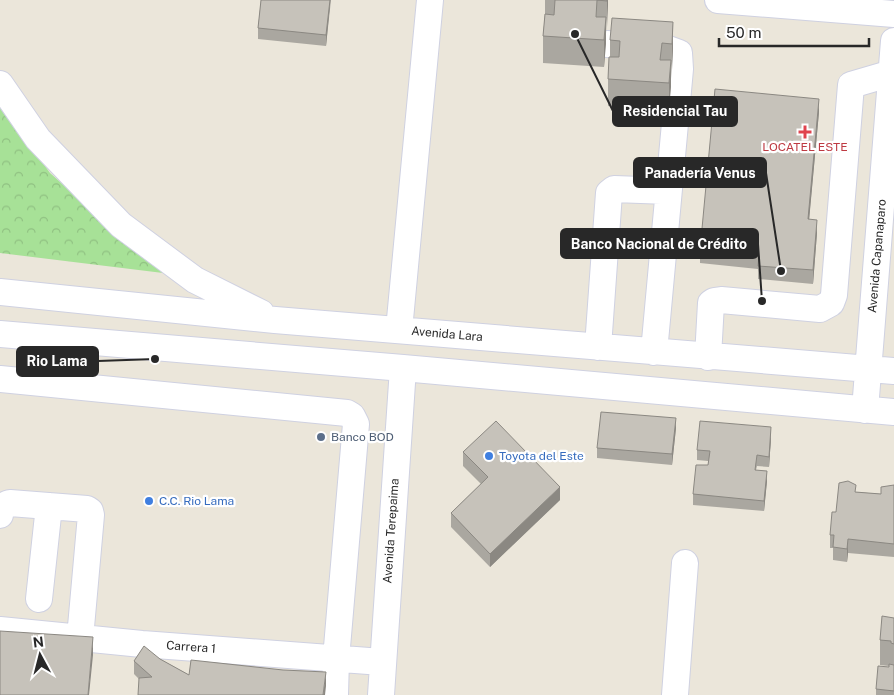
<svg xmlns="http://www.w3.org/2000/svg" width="894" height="695" font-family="'Public Sans',sans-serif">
<defs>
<pattern id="park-crowns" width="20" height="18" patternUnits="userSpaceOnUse" patternTransform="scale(1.25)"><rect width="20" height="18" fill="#a7e197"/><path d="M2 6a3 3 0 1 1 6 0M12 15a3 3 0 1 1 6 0" fill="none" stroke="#90c182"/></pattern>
</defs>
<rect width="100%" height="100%" fill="#ebe6da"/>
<path fill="url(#park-crowns)" d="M0,104L50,173L163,273L0,253Z"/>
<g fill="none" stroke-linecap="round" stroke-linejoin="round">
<g stroke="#cfd1e1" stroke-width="28">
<path id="minor" d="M718,0L894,14
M607,44L668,49L679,53L680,69L654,352
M0,84L38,139L121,225L195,280L261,313
M0,292L275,320L894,371
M399,330L430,0
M0,334L403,368L894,412
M598,347L609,193L614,189L668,191
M708,357L711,303L714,301L721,300L820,309L831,303L834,295L851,85L892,73
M0,379L347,413L352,416L356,424L336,659L335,695
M865,410L894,41
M0,515C1,507 3,505 10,503L87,509L90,511L91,515L80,638
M39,599L49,506
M0,630L142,644L382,662
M381,695L403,368
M675,695L685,563"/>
</g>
<use href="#minor" stroke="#fff" stroke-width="26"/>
</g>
<path fill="#aaa7a0" d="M261,0H331L326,46L258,39V28Z
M545,0H608L604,67L543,63V36L545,14Z
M673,22V48L669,110L608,106V79L610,57V40Z
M819,112L809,219L817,233L813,284L758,279V269L700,263V250Z
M676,428L672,465L597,458V448Z
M771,438L769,467L757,466L756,470L767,481L764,511L693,505V494L708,465V461L697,460V450Z
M463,452L560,500L490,567L451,527V513L481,484L463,466Z
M894,485V557L848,553L847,562L833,560V548H830V535L836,512L856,492L881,494Z
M894,618V695H876V689L889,666L880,665V640Z
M160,659L189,675L326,686L139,679L134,674V661Z"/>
<path fill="#8b8882" d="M330,0V5L326,46V35Z
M607,0H608V5L607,27Z
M606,17V44L604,67V40Z
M673,22V48L672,70V44Z
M671,60V87L669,110V83Z
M819,99V112L808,232V219Z
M817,220V233L813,284V270Z
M676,418V428L672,465V454Z
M771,427V438L769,467V457Z
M767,471V481L764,511V501Z
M560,487V500L490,567V554Z
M848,539V553L847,562V549Z
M93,637V655L89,695H88Z
M326,672V686L325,695H323Z"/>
<path fill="#c6c2ba" stroke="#8b8882" d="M261,0H330L326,35L258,28Z
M555,0H607V1L597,0L596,17H606L604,40L543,36L545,14L554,15Z
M612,18L673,22L672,44L662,43L660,60H671L669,83L608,79L609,57H619L620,41L610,40Z
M715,89L819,99L808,219L817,220L813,270L758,266L759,256L700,250Z
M601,412L676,418L672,454L597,448Z
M496,421L560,487L490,554L451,513L488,477L463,452Z
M700,421L771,427L769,457L757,455L755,470L767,471L764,501L693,494L696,465H708L710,451L697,450Z
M848,481L856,485L855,492L881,494V487L894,485V544L848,539L847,549L833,547L834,535H830L832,512H836L839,483Z
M882,616L894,618V644L891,643V641L880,640Z
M0,631L93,637L88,695H0Z
M144,646L160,659L189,675L191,660L283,670L326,672L323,695H138L139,678L152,677L134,661Z
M889,664L894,665V691L876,689L878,666L889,667Z"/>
<path fill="#e0444e" stroke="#fff" stroke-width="2" d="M802.5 124.5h5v5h5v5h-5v5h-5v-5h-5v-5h5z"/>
<circle fill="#5c6f8a" stroke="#fff" stroke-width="2" cx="321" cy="437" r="5"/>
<g fill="#3f7fe0" stroke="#fff" stroke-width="2">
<circle cx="489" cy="456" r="5"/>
<circle cx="149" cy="501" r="5"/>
</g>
<g text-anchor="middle" stroke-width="4.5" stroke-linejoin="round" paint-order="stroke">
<g font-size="12" fill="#be3a42" stroke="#fff">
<text x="805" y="151">LOCATEL ESTE</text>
</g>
<g font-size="12" fill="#282828" stroke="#fff">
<text transform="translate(877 256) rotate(-85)" y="4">Avenida Capanaparo</text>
<text transform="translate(447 334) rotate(5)" y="4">Avenida Lara</text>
<text transform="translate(391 531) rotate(-86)" y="4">Avenida Terepaima</text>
<text transform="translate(191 647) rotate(4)" y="4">Carrera 1</text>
</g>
<g font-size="12" fill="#4e5e75" stroke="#fff" text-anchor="start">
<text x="331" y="441">Banco BOD</text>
</g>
<g font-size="12" fill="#366cbe" stroke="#fff" text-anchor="start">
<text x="499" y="460">Toyota del Este</text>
<text x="159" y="505">C.C. Rio Lama</text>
</g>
</g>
<path fill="none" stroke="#282828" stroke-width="2" d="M575 34L613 111M781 271L766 173M762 301L758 244M155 359L98 361"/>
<g fill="#282828" stroke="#fff" stroke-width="2">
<circle cx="575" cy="34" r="5"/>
<circle cx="781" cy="271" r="5"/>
<circle cx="762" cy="301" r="5"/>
<circle cx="155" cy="359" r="5"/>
</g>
<g fill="#282828" stroke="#282828" stroke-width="2">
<rect x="613" y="97" width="124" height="29" rx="5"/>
<rect x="634" y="158" width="132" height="29" rx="5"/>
<rect x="561" y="229" width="197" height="29" rx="5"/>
<rect x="17" y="347" width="81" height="29" rx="5"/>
</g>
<g font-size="14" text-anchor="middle" font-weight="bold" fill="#fff">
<text x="675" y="116">Residencial Tau</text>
<text x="700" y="178">Panadería Venus</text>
<text x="659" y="249">Banco Nacional de Crédito</text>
<text x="57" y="366">Rio Lama</text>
</g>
<g transform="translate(40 655) rotate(353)" stroke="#ffffff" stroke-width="4" paint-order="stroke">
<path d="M0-4L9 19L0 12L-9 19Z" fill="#282828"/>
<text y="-8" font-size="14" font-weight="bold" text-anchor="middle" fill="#282828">N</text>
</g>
<path d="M719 38v8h150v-8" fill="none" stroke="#282828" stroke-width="2.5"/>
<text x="726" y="38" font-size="15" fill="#282828" stroke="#ffffff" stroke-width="4" paint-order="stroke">50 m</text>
</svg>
